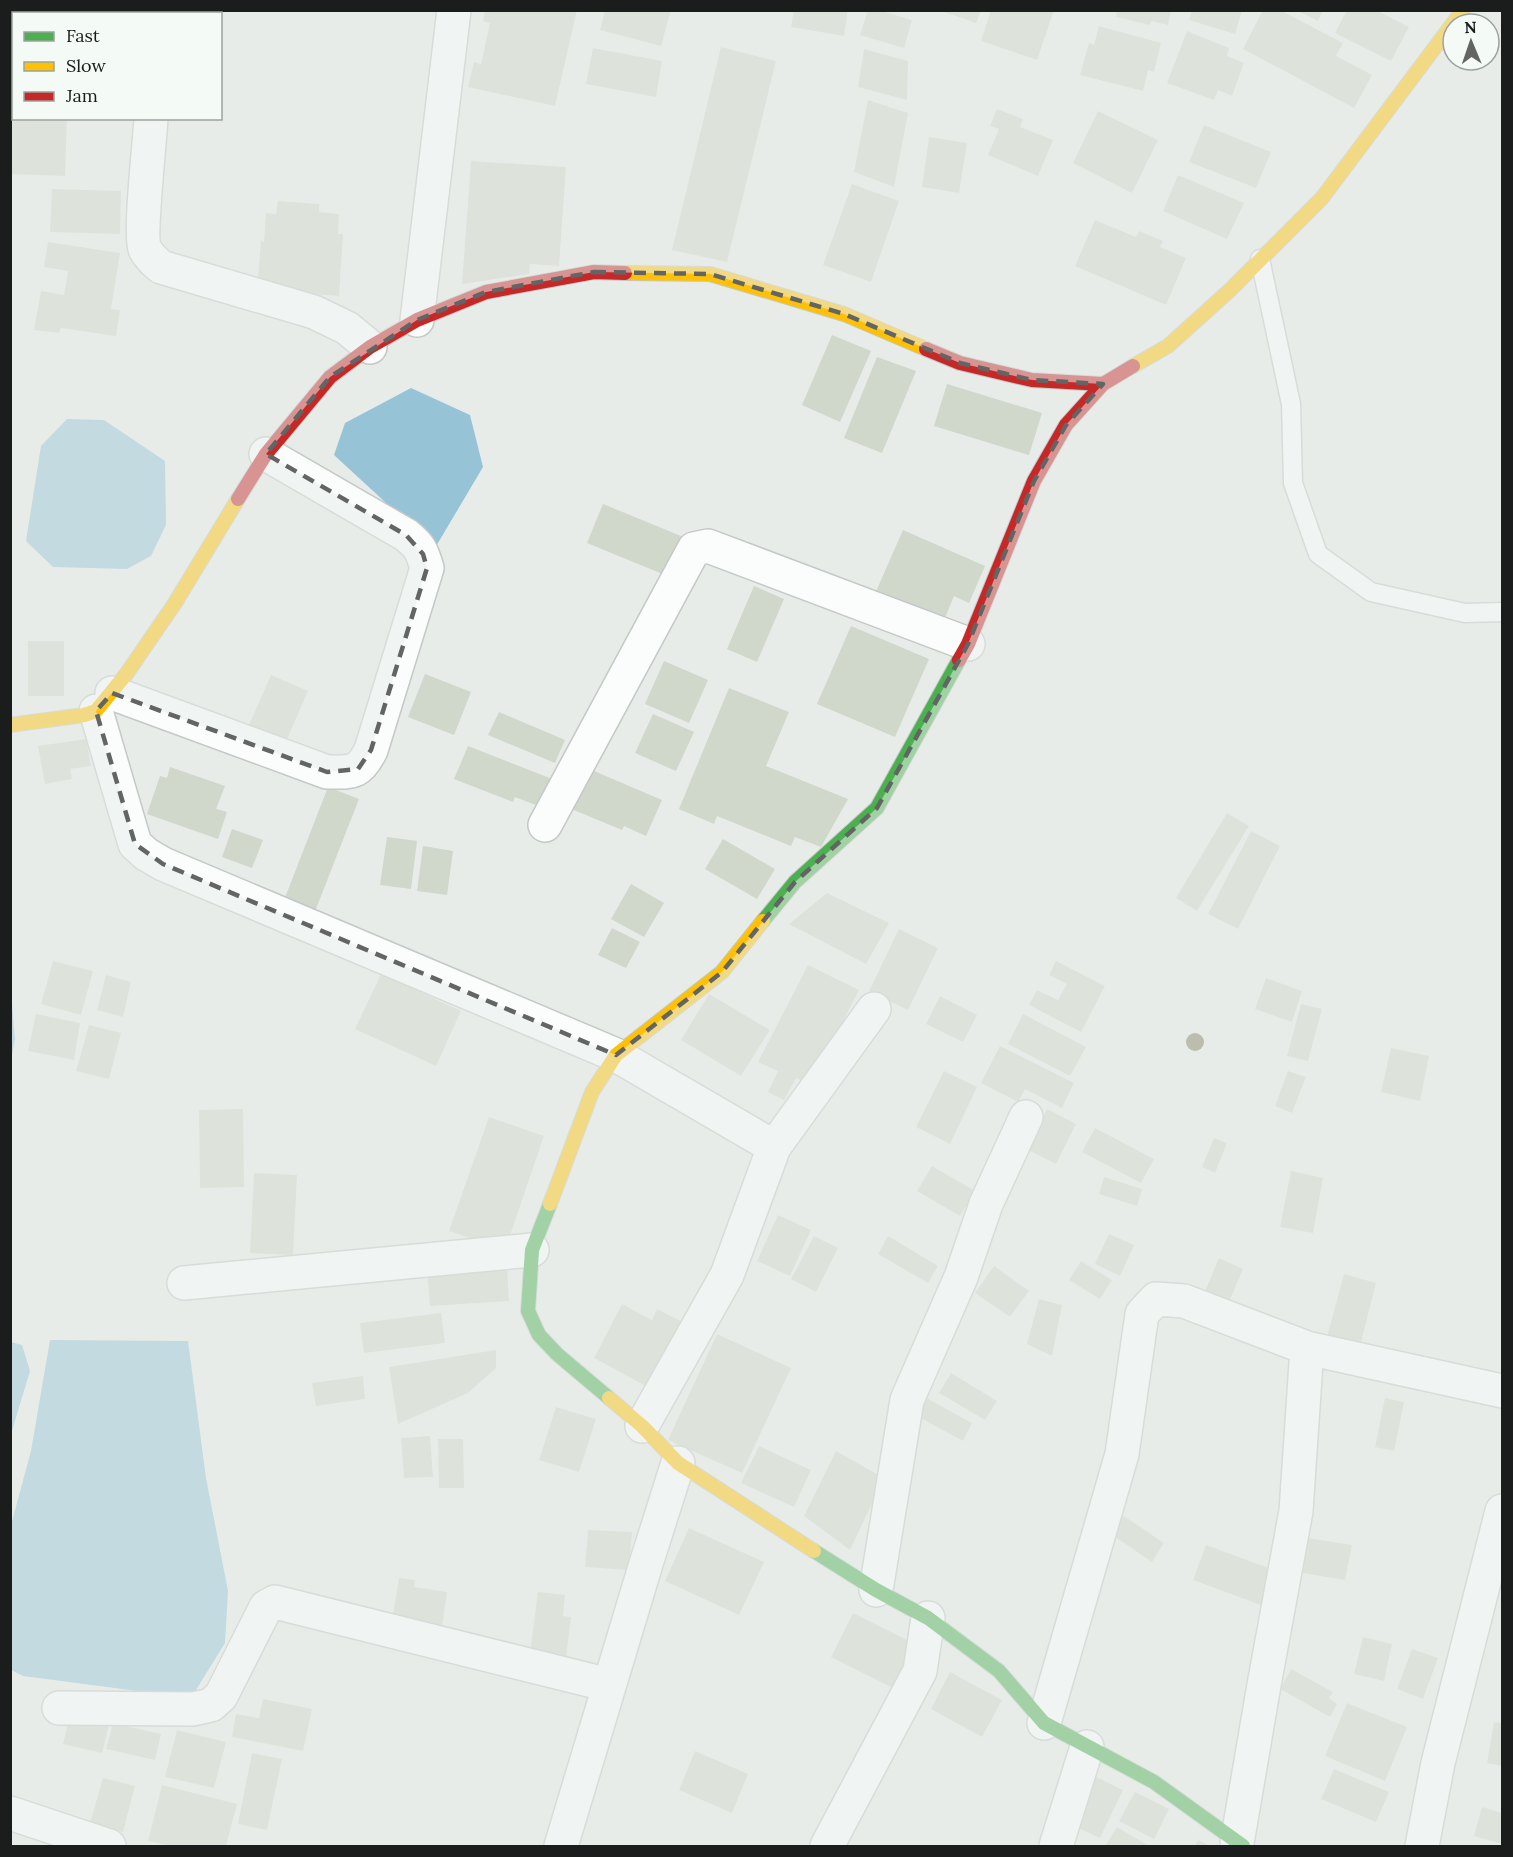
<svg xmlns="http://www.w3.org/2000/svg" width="1513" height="1857" font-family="Lora,serif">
<rect width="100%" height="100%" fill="#e7ece9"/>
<path fill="#97c3d7" d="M411,388L470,415L483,467L435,548L334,455L345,423Z
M67,419L104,420L165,461L166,525L151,556L127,569L53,567L26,541L41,446Z
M10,981L15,1039L11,1060H10Z
M50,1340L188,1341L206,1478L228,1591L225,1643L191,1698L23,1676L11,1670V1525L31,1451Z
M11,1342L22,1345L30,1371L11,1434Z"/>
<path fill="#d0d7cb" d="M485,10H577L555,106L468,87L474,62L481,64L490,23L483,21Z
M605,10H671L661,46L600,30Z
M794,10H848L844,36L791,27Z
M868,10H878L912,20L904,48L860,35Z
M938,10H981L976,23Z
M991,10H1054L1037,60L981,41Z
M1117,10H1171L1168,25L1151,21L1150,25L1116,17Z
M1192,10H1242L1235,34L1189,20Z
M1263,10H1280L1343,43L1336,56L1372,75L1354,108L1243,49Z
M1296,10H1323L1318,21Z
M1347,10H1376L1409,27L1391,61L1335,33Z
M1099,26L1161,43L1154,72L1148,70L1143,91L1080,75L1089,43L1094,45Z
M1187,31L1229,48L1227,56L1244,63L1232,96L1218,90L1214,100L1167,83Z
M721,47L776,61L727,262L672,250Z
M593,48L662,61L656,97L586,84Z
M864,49L908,61L907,100L858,87Z
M868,100L908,113L894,187L854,172Z
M10,106H14V118H67L65,176L10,174Z
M997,109L1023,119L1020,127L1053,140L1038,176L988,155L999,129L990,126Z
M1098,111L1158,140L1132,193L1073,163Z
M1204,125L1271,152L1256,188L1189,162Z
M929,137L967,143L959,193L922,187Z
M471,161L566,167L559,266L530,264L529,274L462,284Z
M1178,175L1244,203L1227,239L1163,211Z
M852,184L899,201L871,282L823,265Z
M52,189L121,191L120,234L50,232Z
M278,201L319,204V212L339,214L338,234H343L339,296L257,290L261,241L264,242L266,213L276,214Z
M1095,220L1136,237L1139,231L1163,241L1160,247L1186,258L1166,305L1075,266Z
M48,242L120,253L111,309L120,310L116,336L61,328L59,333L34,330L41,291L64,295L68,271L44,267Z
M832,335L871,351L840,422L802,405Z
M877,357L916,371L882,453L844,438Z
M947,384L1042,413L1029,455L934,426Z
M603,504L681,536L665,575L587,543Z
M903,530L985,566L969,603L954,596L942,625L874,596Z
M754,586L784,599L757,662L727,649Z
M851,626L929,659L895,737L817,704Z
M28,641H64V696H28Z
M664,661L708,680L689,723L645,704Z
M425,674L471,692L454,735L408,717Z
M271,675L308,691L282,751L245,734Z
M729,688L789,712L766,766L848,799L821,847L795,837L791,846L717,816L714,824L679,809Z
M499,712L565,740L555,763L488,735Z
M653,714L694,732L676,771L635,753Z
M86,739L91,766L70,769L72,779L45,784L38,746Z
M468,746L552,779L541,807L515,797L513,802L454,779Z
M170,767L225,786L216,809L227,812L218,839L147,814L160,776L167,778Z
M587,768L662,800L646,836L624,826L622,830L569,808Z
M328,787L359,799L312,919L281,908Z
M1227,813L1249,826L1197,911L1176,898Z
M232,829L263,840L252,868L222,857Z
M1251,831L1280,846L1238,929L1208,914Z
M387,837L417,841L411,889L380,885Z
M723,839L775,869L757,899L705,869Z
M423,846L453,851L447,895L417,891Z
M631,884L664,903L644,937L611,919Z
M827,893L889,923L866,964L789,924Z
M612,928L640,942L626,968L598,955Z
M899,929L938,948L908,1010L869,991Z
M53,961L93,971L81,1015L41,1004Z
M1056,961L1105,986L1081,1032L1029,1005L1037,990L1058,1000L1067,984L1049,975Z
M808,965L859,990L811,1085L796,1078L784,1100L768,1092L778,1071L758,1062Z
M381,974L461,1011L436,1066L355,1029Z
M106,975L131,982L123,1017L97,1010Z
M1266,978L1302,991L1292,1022L1255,1009Z
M709,994L770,1030L741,1076L681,1040Z
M940,996L977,1015L963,1042L926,1024Z
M1301,1004L1322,1009L1308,1061L1287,1056Z
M36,1014L80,1023L74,1060L28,1051Z
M1023,1014L1086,1047L1070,1076L1008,1044Z
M89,1025L121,1033L109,1079L76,1071Z
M1000,1046L1074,1083L1062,1108L1025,1089L1018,1102L981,1083Z
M1391,1048L1429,1056L1420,1101L1381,1092Z
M944,1071L977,1087L950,1144L916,1127Z
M1288,1071L1306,1077L1292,1113L1275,1106Z
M243,1109L244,1187L200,1188L199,1110Z
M1047,1109L1076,1124L1056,1164L1026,1149Z
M489,1117L544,1136L505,1250L449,1231Z
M1095,1128L1154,1159L1141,1183L1082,1152Z
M1214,1138L1227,1143L1215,1173L1202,1167Z
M932,1166L975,1191L960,1216L917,1191Z
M1291,1171L1323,1178L1313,1233L1280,1227Z
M254,1173L297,1175L293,1255L250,1253Z
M1104,1177L1142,1189L1137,1206L1099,1194Z
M778,1215L811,1230L790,1276L757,1261Z
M1109,1234L1134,1245L1120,1276L1095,1264Z
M814,1236L838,1248L816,1292L791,1279Z
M888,1236L938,1266L928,1283L878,1254Z
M1219,1258L1243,1269L1225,1311L1201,1301Z
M1081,1261L1112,1280L1100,1299L1069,1280Z
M507,1264L509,1301L430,1306L427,1268Z
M994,1266L1029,1291L1010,1317L975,1293Z
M1344,1274L1376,1283L1360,1346L1327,1337Z
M1039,1299L1062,1305L1052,1356L1027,1344Z
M622,1304L652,1320L657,1309L690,1326L655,1391L594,1358Z
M441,1313L445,1343L364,1353L360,1323Z
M717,1334L791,1368L742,1473L668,1440Z
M496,1350V1368L468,1393L398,1424L389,1367Z
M951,1373L997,1401L985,1420L939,1393Z
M363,1376L365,1399L316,1406L312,1383Z
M923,1396L972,1423L963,1441L913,1414Z
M1385,1398L1404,1402L1394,1451L1375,1447Z
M556,1407L596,1419L579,1472L539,1460Z
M430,1436L433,1477L404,1478L401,1438Z
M438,1439H463L464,1488H439Z
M759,1446L811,1470L794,1507L741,1483Z
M836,1451L884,1478L850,1550L804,1516Z
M1124,1516L1164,1543L1152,1562L1111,1534Z
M689,1528L764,1562L739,1615L665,1581Z
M588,1530L632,1532L629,1570L585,1567Z
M1301,1537L1352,1545L1345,1580L1296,1572Z
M1206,1545L1274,1570L1261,1605L1193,1580Z
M399,1578L415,1580L414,1587L447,1592L441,1634L391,1627Z
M538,1592L565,1595L563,1616L571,1617L566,1658L530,1653Z
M853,1613L915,1644L893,1688L831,1657Z
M1363,1637L1392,1644L1384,1681L1354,1674Z
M1412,1649L1438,1658L1423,1699L1397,1689Z
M1291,1669L1333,1692L1329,1698L1337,1704L1330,1717L1280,1689Z
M950,1672L1002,1700L982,1737L931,1709Z
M263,1699L312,1709L303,1751L232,1737L236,1714L259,1718Z
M1347,1703L1407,1727L1385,1781L1325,1756Z
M70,1716L109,1725L102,1753L63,1744Z
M1494,1722L1502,1723V1766L1487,1763Z
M113,1723L161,1734L155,1760L106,1749Z
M177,1730L226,1742L214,1788L165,1777Z
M695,1751L748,1774L732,1813L679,1790Z
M252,1753L282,1759L267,1830L238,1824Z
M1334,1769L1389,1792L1376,1822L1321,1799Z
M1092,1775L1123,1790L1100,1838L1068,1823Z
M103,1778L135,1786L123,1832L90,1823Z
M162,1785L237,1804L226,1846H170L148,1841Z
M1135,1792L1169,1809L1154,1839L1119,1821Z
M1482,1807L1502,1813V1844L1474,1836Z
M1117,1827L1149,1846H1105Z
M1198,1840L1210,1846H1195Z"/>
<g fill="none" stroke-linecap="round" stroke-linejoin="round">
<g stroke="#c4c8c6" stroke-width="21">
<path id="lane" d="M1260,259L1291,404L1293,483L1318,554L1371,592L1465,613L1502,612"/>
</g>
<g stroke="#c4c8c6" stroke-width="36">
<path id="street" d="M149,14V10
M10,16L14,17
M151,118C150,140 139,236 145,249C149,257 155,262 161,267L314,312L347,328L370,347
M417,320L454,10
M112,693L327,772C353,772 359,774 371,750L427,568C422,551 420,546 406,535L266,454
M96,711L135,844L146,854L163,864L616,1055L774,1147
M545,825L694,549L708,546L968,644
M184,1283L532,1250
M1307,1348L1502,1391
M642,1426L727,1275L774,1147L874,1009
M876,1590L907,1400L961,1277L986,1204L1026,1117
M59,1708L193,1709L211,1705L221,1696L266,1607L275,1602L609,1685
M1044,1723L1122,1454L1142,1314L1156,1299L1184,1301L1307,1348L1296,1511L1264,1685L1237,1843
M10,1813L109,1846
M561,1846L645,1567L678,1463
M827,1846L920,1671L928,1618
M1056,1846L1087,1747
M1422,1846L1438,1763L1502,1511"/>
</g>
<g stroke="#c4c8c6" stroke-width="16">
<path id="fast" d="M763,921L795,882L877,808L959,660
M550,1204L532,1250L528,1311L539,1335L557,1354L609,1398
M814,1551L876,1590L928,1618L999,1671L1044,1723L1154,1782L1243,1846"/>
</g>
<g stroke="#c4c8c6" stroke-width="16">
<path id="slow" d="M625,273L710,274L844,314L926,349
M1133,366L1168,346L1230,290L1322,198L1463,10
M10,725L84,715L96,711L127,673L175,603L238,499
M550,1204L592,1092L616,1055L722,972L763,921
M609,1398L642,1426L678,1463L814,1551"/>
</g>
<g stroke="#c4c8c6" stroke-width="16">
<path id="jam" d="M926,349L960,363L1032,380L1103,384
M238,499L266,454L330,377L370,347L417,320L486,292L594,272L625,273
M959,660L968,644L1034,481L1066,425L1103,384L1133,366"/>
</g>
<use href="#lane" stroke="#fbfcfc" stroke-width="18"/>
<use href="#street" stroke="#fbfcfc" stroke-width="33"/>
<use href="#fast" stroke="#4caf50" stroke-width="14"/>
<use href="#slow" stroke="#ffc107" stroke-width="14"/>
<use href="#jam" stroke="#c62828" stroke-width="14"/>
</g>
<circle fill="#888469" cx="1195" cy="1042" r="9"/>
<path d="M0 0H1513V1857H0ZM594,272L710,274L844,314L960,363L1032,380L1103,384L1066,425L1034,481L968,644L877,808L795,882L722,972L616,1055L163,864L135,844L96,711L112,693L327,772L358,769L371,750L427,568L423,554L406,535L266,454L330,377L417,320L486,292Z" fill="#e7ece9" fill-opacity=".55" fill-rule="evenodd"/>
<path fill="none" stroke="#626563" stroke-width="4.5" stroke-dasharray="12 8" stroke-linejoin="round" d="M594,272L710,274L844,314L960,363L1032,380L1103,384L1066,425L1034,481L968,644L877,808L795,882L722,972L616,1055L163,864L135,844L96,711L112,693L327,772L358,769L371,750L427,568L423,554L406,535L266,454L330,377L417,320L486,292Z"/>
<rect width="1513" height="1857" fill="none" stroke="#1a1d1b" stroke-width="24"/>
<rect x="12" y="12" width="210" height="108" fill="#f4faf6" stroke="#9da29e" stroke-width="1.5"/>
<rect x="24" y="32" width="30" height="9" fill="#4caf50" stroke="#9da29e" stroke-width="1.5"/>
<text x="66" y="42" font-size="18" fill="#1a1d1b">Fast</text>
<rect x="24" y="62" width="30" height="9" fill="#ffc107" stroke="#9da29e" stroke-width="1.5"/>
<text x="66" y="72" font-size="18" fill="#1a1d1b">Slow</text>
<rect x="24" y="92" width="30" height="9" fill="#c62828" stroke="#9da29e" stroke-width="1.5"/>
<text x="66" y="102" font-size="18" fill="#1a1d1b">Jam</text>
<g transform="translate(1471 42) rotate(358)"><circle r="28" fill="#f4faf6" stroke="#9da29e" stroke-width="1.5"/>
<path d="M0-4.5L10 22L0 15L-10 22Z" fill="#626563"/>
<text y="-9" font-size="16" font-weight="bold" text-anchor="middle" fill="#1a1d1b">N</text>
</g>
</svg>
